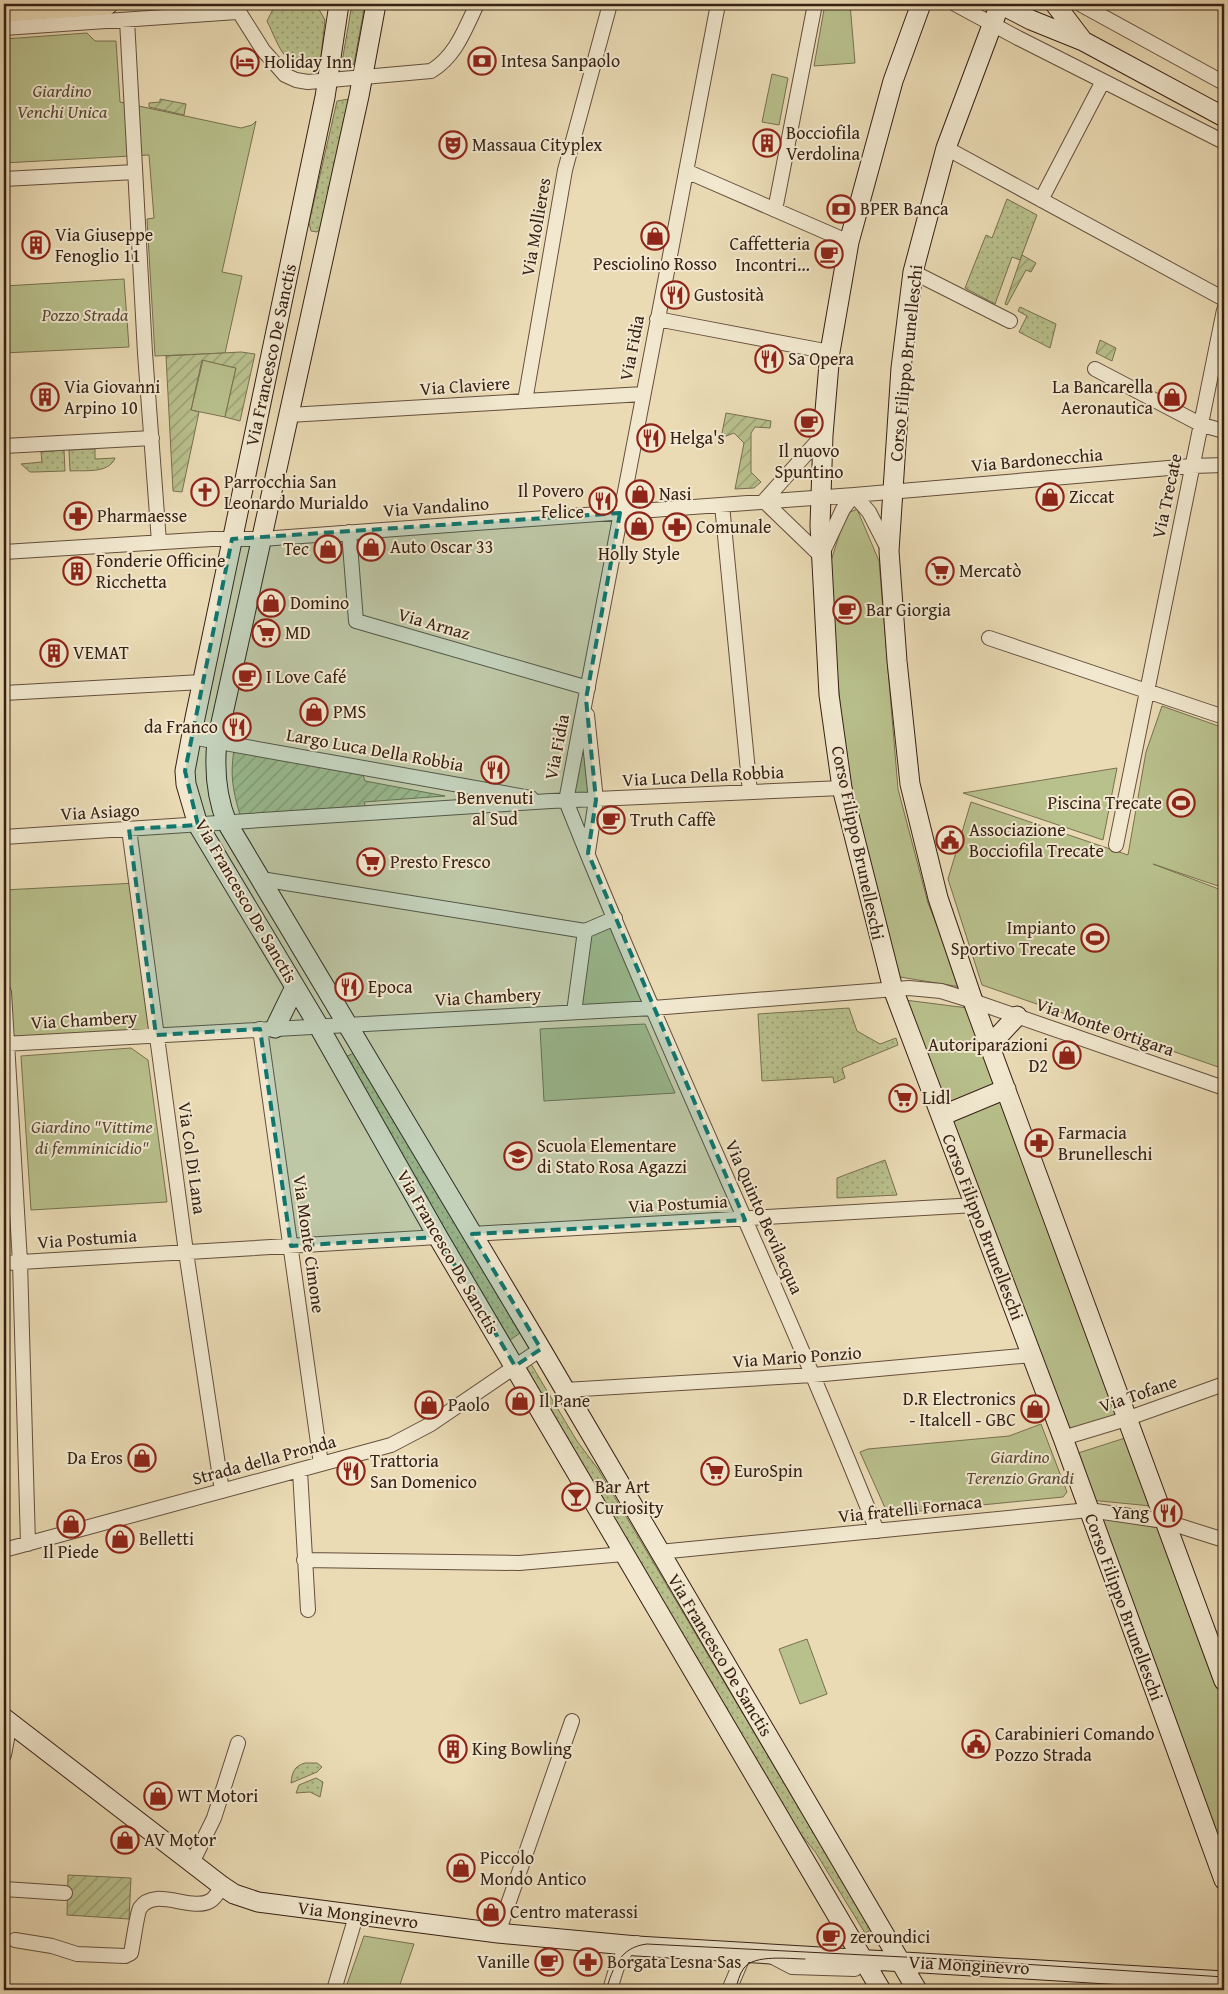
<svg xmlns="http://www.w3.org/2000/svg" width="1228" height="1994" font-family="'Gentium Book Plus',serif">
<defs>
<pattern id="grass-dots" width="8" height="8" patternUnits="userSpaceOnUse" patternTransform="scale(1.25)"><rect width="8" height="8" fill="#b8c08c"/><path d="M2 2h.1M6 6h.1" fill="none" stroke="#969c71" stroke-width="1.8" stroke-linecap="round"/></pattern>
<pattern id="garden-furrows" width="10" height="10" patternUnits="userSpaceOnUse" patternTransform="scale(1.25)"><rect width="10" height="10" fill="#b8c08c"/><path d="M-1 1l2-2M0 10L10 0M9 11l2-2" fill="none" stroke="#969c71"/></pattern>
</defs>
<rect width="100%" height="100%" fill="#eadbb5"/>
<filter id="stains"><feTurbulence type="fractalNoise" baseFrequency=".004" numOctaves="4"/><feColorMatrix values="0 0 0 0 .2 0 0 0 0 .09 0 0 0 0 .02 0 0 0 .5 -.17"/></filter>
<radialGradient id="worn" r=".72"><stop offset=".6" stop-color="#630" stop-opacity="0"/><stop offset="1" stop-color="#630" stop-opacity=".3"/></radialGradient>
<path fill="url(#grass-dots)" stroke="#787050" d="M316,4L325,20L320,65C286,76 279,45 267,21L273,9L280,5Z
M352,4H365L354,64L352,65H344L342,62Z
M349,99L320,229L317,232L311,231L309,223L337,101Z
M1007,199L1037,215L1020,260L1012,257L995,304L965,288L986,235L992,238Z
M1020,307L1056,324L1050,348L1019,332L1027,316L1018,311Z
M95,449V459L115,458C109,474 84,470 70,471L69,450Z
M64,450L65,471L34,472H30L21,464L42,462L41,452Z
M849,1008L857,1031L880,1044L896,1038L898,1045L842,1068L845,1078L834,1083L833,1077L762,1081L758,1014Z
M354,1053L520,1333L510,1340L343,1058Z
M885,1160L897,1195L837,1198V1178Z
M531,1364L577,1441L598,1469L871,1930L865,1933L816,1853L797,1829L525,1368Z
M305,1763H317L322,1767L317,1772L291,1783C292,1773 294,1766 305,1763Z
M316,1778L323,1782L320,1797L310,1792L296,1793L299,1785Z"/>
<path fill="#b8c08c" stroke="#787050" d="M825,4H850L855,63L814,66Z
M87,33L95,41H116L120,102L241,128L252,125L256,121L222,272L242,276L225,353L155,356L147,219L154,218L149,155L4,163V39Z
M772,74L788,78L779,125L762,122Z
M124,279L129,347L4,353V286Z
M203,360L236,368L225,417L191,410Z
M857,509L879,561L898,789L928,903L961,987L900,977L848,792L828,570L846,514Z
M1162,706L1224,728V888L1153,864L1224,891V1069L982,985L948,879L971,802L1128,855L1146,752Z
M578,737H590L596,800L566,801Z
M1117,768L1103,840L963,793Z
M136,883L156,1035L7,1044L4,992V890Z
M615,918L653,1008L574,1012L585,931Z
M905,1000L968,1008L1116,1415L1071,1433Z
M645,1024L675,1093L544,1101L540,1029Z
M131,1048L148,1060L167,1202L31,1210L21,1056Z
M1041,1424L1067,1492L1063,1497L890,1514L886,1510L860,1452L868,1449L1009,1436Z
M1125,1438L1151,1506L1090,1500L1072,1455Z
M1098,1517L1159,1528L1224,1703V1864Z
M807,1639L827,1694L800,1704L779,1649Z
M364,1936L414,1944L398,1990H345Z"/>
<path fill="url(#garden-furrows)" stroke="#787050" d="M160,99L186,104L184,115L149,107V103L160,102Z
M1022,255L1036,263L1031,272L1026,270L1007,305L1005,304Z
M1100,340L1116,348L1112,361L1096,353Z
M241,352L255,354L240,421L225,417L236,368L202,360L191,410L199,412L182,492L173,491L166,356Z
M726,413L771,421L770,428L755,427L751,433V472L761,482L754,488L735,489L744,443L734,433L721,438Z
M235,744L360,766L365,781L445,796L364,802L368,814L242,822C233,791 229,776 235,744Z
M68,1875L131,1878L129,1919L67,1915Z"/>
<g fill="none" stroke-linecap="round" stroke-linejoin="round">
<g stroke="#644f3d" stroke-width="16">
<path id="street" d="M234,4L263,50L285,75L296,80L308,82L431,71C456,56 465,29 477,4
M955,4L1018,38L1224,142
M1080,4L1224,83
M127,20L145,353L159,542
M4,28L237,12
M946,148L1224,299
M686,171L849,242
M4,179L135,172
M1041,200L1103,81
M775,210L815,4
M913,272L1010,321
M657,319L830,352
M1095,369L1202,425L1224,431
M525,401L565,170L610,4
M289,415L643,394
M4,446L152,438
M854,495L869,512L889,551
M764,501L821,556L843,509L854,495
M764,501L823,435
M722,505L750,792
M349,532L356,621L588,688
M4,552L212,539H262L854,495L1192,466L1224,465
M989,638L1224,717
M4,693L202,682
M587,715L596,800L588,852
M191,737L531,798
M566,801L718,4
M566,801C664,1047 779,1285 877,1531
M129,829L186,1252L222,1491
M4,837L551,801L842,788
M1116,845L1224,310
M261,879L585,931L615,918
M4,992L20,1262L28,1544
M574,1012L585,931
M260,1029L321,1464
M4,1044L653,1008L909,988L941,991L973,1001L1224,1088
M472,1234L976,1205
M4,1263L438,1237
M565,1390L813,1375L1032,1355
M1063,1438L1126,1419L1224,1384
M300,1471L308,1610
M4,1550L391,1445L431,1424L541,1349
M659,1552L1089,1510L1164,1521L1224,1540
M304,1560L519,1563L624,1554
M4,1755L10,1723
M192,1863L214,1818L238,1743
M4,1889L65,1893
M498,1933L572,1721
M15,1940L52,1946L77,1954L125,1956L131,1953C133,1944 137,1913 140,1908C155,1886 191,1912 210,1901C216,1898 219,1890 222,1886
M771,1956L792,1967L855,1969L863,1959
M334,1990L356,1916
M610,1990C615,1974 619,1949 637,1943
M729,1990L745,1952"/>
</g>
<g stroke="#372015" stroke-width="21">
<path id="secondary" d="M339,4L325,97L195,718L185,771L186,784L198,825L318,1025L438,1237L881,1990
M376,4L359,96L217,741C214,770 216,796 227,823L541,1349L917,1990
M921,4L893,81L849,242L830,352L823,435L820,526L829,695L842,788L893,989L1063,1438L1224,1880
M1000,4L946,148L913,272L901,368L889,551L897,661L910,784L938,898L973,1001L1224,1681
M1000,4L1031,20L1083,41L1224,117
M1055,4L1083,41
M275,1028L295,987
M990,1045L1017,1016
M941,1116L1006,1089
M4,1718L222,1886L234,1894L258,1902L498,1933L637,1946L1224,1981"/>
</g>
<g stroke="#372015" stroke-width="23">
<path id="primary" d="M4,11L107,4"/>
</g>
<use href="#street" stroke="#f1e8cf" stroke-width="14"/>
<use href="#secondary" stroke="#f1e8cf" stroke-width="19"/>
<use href="#primary" stroke="#eadbb5" stroke-width="21"/>
<path stroke="#372015" stroke-width="1" d="M606,1990C613,1968 620,1947 647,1944L944,1959L1224,1977
M735,1990C738,1983 739,1974 744,1968C754,1954 790,1959 805,1959"/>
</g>
<path fill="#0f766e" fill-opacity="0.2" stroke="#0f766e" stroke-width="4" stroke-dasharray="10 6" stroke-linejoin="round" d="M620,513L586,699L596,800L588,853L745,1220L472,1234L541,1349L515,1366L438,1237L291,1246L260,1029L156,1035L129,829L198,825L185,771L232,539Z"/>
<defs>
<g id="bank-ring" transform="scale(1.4375)"><circle r="9.5" fill="#f1e8cf" stroke="#8f2418" stroke-width="1.5"/><path d="M-6-4H6V4H-6ZM0-2.3a2.3 2.3 0 1 0 0 4.6a2.3 2.3 0 1 0 0-4.6Z" fill="#8f2418"/></g>
<g id="hotel-ring" transform="scale(1.4375)"><circle r="9.5" fill="#f1e8cf" stroke="#8f2418" stroke-width="1.5"/><path d="M-6-4.5h1.5V1H6V5H4.5V3h-9V5H-6ZM-4 0a1.8 1.8 0 1 1 3.6 0ZM.5 0V-2.5h3Q6-2.5 6 0Z" fill="#8f2418"/></g>
<g id="building-ring" transform="scale(1.4375)"><circle r="9.5" fill="#f1e8cf" stroke="#8f2418" stroke-width="1.5"/><path d="M-4-6H4V6H1V3H-1V6H-4ZM-2.5-4.3h1.7v1.8h-1.7ZM.8-4.3h1.7v1.8H.8ZM-2.5-1h1.7V.8h-1.7ZM.8-1h1.7V.8H.8Z" fill="#8f2418"/></g>
<g id="theatre-ring" transform="scale(1.4375)"><circle r="9.5" fill="#f1e8cf" stroke="#8f2418" stroke-width="1.5"/><path d="M-5-5.5Q0-4 5-5.5V0Q5 5 0 6Q-5 5-5 0ZM-3.3-2.5H-1v1.5H-3.3ZM1-2.5H3.3v1.5H1ZM-2.8 1Q0 5.5 2.8 1Z" fill="#8f2418"/></g>
<g id="shop-ring" transform="scale(1.4375)"><circle r="9.5" fill="#f1e8cf" stroke="#8f2418" stroke-width="1.5"/><path d="M-5-2.5h2.3a2.7 3.5 0 0 1 5.4 0H5L5.5 6h-11ZM-1.5-2.5h3a1.5 2.3 0 0 0-3 0Z" fill="#8f2418"/></g>
<g id="cafe-ring" transform="scale(1.4375)"><circle r="9.5" fill="#f1e8cf" stroke="#8f2418" stroke-width="1.5"/><path d="M-5.5-4.5H6V0H3Q3 3.5 0 3.5H-2.5Q-5.5 3.5-5.5 0ZM3-3.2v2h1.7v-2ZM-6 4.5H4V6H-6Z" fill="#8f2418"/></g>
<g id="restaurant-ring" transform="scale(1.4375)"><circle r="9.5" fill="#f1e8cf" stroke="#8f2418" stroke-width="1.5"/><path d="M-5-6h1v4h1v-4h1v4h1v-4h1v5L-1.5 .5V6h-2V.5L-5-1ZM5-6V6H3V1.5H1.5Q1.5-4 5-6Z" fill="#8f2418"/></g>
<g id="church-ring" transform="scale(1.4375)"><circle r="9.5" fill="#f1e8cf" stroke="#8f2418" stroke-width="1.5"/><path d="M-1.2-6h2.4v3.5h3.3v2.4h-3.3V6h-2.4V-.1h-3.3v-2.4h3.3Z" fill="#8f2418"/></g>
<g id="pharmacy-ring" transform="scale(1.4375)"><circle r="9.5" fill="#f1e8cf" stroke="#8f2418" stroke-width="1.5"/><path d="M-2-6h4v4h4v4h-4v4h-4v-4h-4v-4h4Z" fill="#8f2418"/></g>
<g id="supermarket-ring" transform="scale(1.4375)"><circle r="9.5" fill="#f1e8cf" stroke="#8f2418" stroke-width="1.5"/><path d="M-6-5.5h2.5l.6 2H6L4.5 2H-2.5L-4.4-4H-6ZM-1.5 3.2a1.3 1.3 0 1 0 .1 0ZM3 3.2a1.3 1.3 0 1 0 .1 0Z" fill="#8f2418"/></g>
<g id="stadium-ring" transform="scale(1.4375)"><circle r="9.5" fill="#f1e8cf" stroke="#8f2418" stroke-width="1.5"/><path d="M0-5a6.5 5 0 1 0 0 10a6.5 5 0 1 0 0-10ZM-3.5-1.8h7v3.6h-7Z" fill="#8f2418"/></g>
<g id="civic-ring" transform="scale(1.4375)"><circle r="9.5" fill="#f1e8cf" stroke="#8f2418" stroke-width="1.5"/><path d="M-.6-6.5H3V-4.5H.6V-3L4-1V1h2V6H-6V1h2V-1L-.6-3ZM-1.2 2.5V6h2.4V2.5Z" fill="#8f2418"/></g>
<g id="school-ring" transform="scale(1.4375)"><circle r="9.5" fill="#f1e8cf" stroke="#8f2418" stroke-width="1.5"/><path d="M0-5L7-2L0 1L-7-2ZM-4 1L0 2.5L4 1V4Q0 6-4 4Z" fill="#8f2418"/></g>
<g id="bar-ring" transform="scale(1.4375)"><circle r="9.5" fill="#f1e8cf" stroke="#8f2418" stroke-width="1.5"/><path d="M-6-5H6L.8 .8V4.5H3.5V6h-7V4.5H-.8V.8Z" fill="#8f2418"/></g>
</defs>
<g fill-rule="evenodd">
<use href="#bank-ring" x="482" y="61"/>
<use href="#hotel-ring" x="245" y="62"/>
<use href="#building-ring" x="767" y="143"/>
<use href="#theatre-ring" x="453" y="145"/>
<use href="#bank-ring" x="841" y="209"/>
<use href="#shop-ring" x="655" y="236"/>
<use href="#building-ring" x="36" y="245"/>
<use href="#cafe-ring" x="829" y="254"/>
<use href="#restaurant-ring" x="675" y="295"/>
<use href="#restaurant-ring" x="769" y="359"/>
<use href="#building-ring" x="45" y="397"/>
<use href="#shop-ring" x="1172" y="397"/>
<use href="#cafe-ring" x="809" y="423"/>
<use href="#restaurant-ring" x="651" y="438"/>
<use href="#church-ring" x="205" y="492"/>
<use href="#shop-ring" x="640" y="494"/>
<use href="#shop-ring" x="1050" y="497"/>
<use href="#restaurant-ring" x="603" y="501"/>
<use href="#pharmacy-ring" x="78" y="516"/>
<use href="#shop-ring" x="639" y="526"/>
<use href="#pharmacy-ring" x="677" y="527"/>
<use href="#shop-ring" x="371" y="547"/>
<use href="#shop-ring" x="328" y="549"/>
<use href="#building-ring" x="77" y="571"/>
<use href="#supermarket-ring" x="940" y="571"/>
<use href="#shop-ring" x="271" y="603"/>
<use href="#cafe-ring" x="847" y="610"/>
<use href="#supermarket-ring" x="266" y="633"/>
<use href="#building-ring" x="54" y="653"/>
<use href="#cafe-ring" x="247" y="677"/>
<use href="#shop-ring" x="314" y="712"/>
<use href="#restaurant-ring" x="237" y="727"/>
<use href="#restaurant-ring" x="495" y="770"/>
<use href="#stadium-ring" x="1181" y="803"/>
<use href="#cafe-ring" x="611" y="820"/>
<use href="#civic-ring" x="950" y="840"/>
<use href="#supermarket-ring" x="371" y="862"/>
<use href="#stadium-ring" x="1095" y="938"/>
<use href="#restaurant-ring" x="349" y="987"/>
<use href="#shop-ring" x="1067" y="1055"/>
<use href="#supermarket-ring" x="903" y="1098"/>
<use href="#pharmacy-ring" x="1039" y="1143"/>
<use href="#school-ring" x="518" y="1156"/>
<use href="#shop-ring" x="520" y="1401"/>
<use href="#shop-ring" x="429" y="1405"/>
<use href="#shop-ring" x="1035" y="1409"/>
<use href="#shop-ring" x="142" y="1458"/>
<use href="#restaurant-ring" x="351" y="1471"/>
<use href="#supermarket-ring" x="715" y="1471"/>
<use href="#bar-ring" x="576" y="1497"/>
<use href="#restaurant-ring" x="1168" y="1513"/>
<use href="#shop-ring" x="71" y="1524"/>
<use href="#shop-ring" x="120" y="1539"/>
<use href="#civic-ring" x="976" y="1744"/>
<use href="#building-ring" x="453" y="1749"/>
<use href="#shop-ring" x="158" y="1796"/>
<use href="#shop-ring" x="125" y="1840"/>
<use href="#shop-ring" x="461" y="1868"/>
<use href="#shop-ring" x="491" y="1912"/>
<use href="#cafe-ring" x="831" y="1937"/>
<use href="#cafe-ring" x="549" y="1962"/>
<use href="#pharmacy-ring" x="588" y="1962"/>
</g>
<g text-anchor="middle" stroke-width="4" stroke-linejoin="round" paint-order="stroke">
<g font-size="18" fill="#372015" stroke="#f1e8cf" text-anchor="start">
<text x="501" y="67">Intesa Sanpaolo</text>
<text x="264" y="68">Holiday Inn</text>
<text x="786" y="139">Bocciofila<tspan x="786" dy="21">Verdolina</tspan></text>
<text x="472" y="151">Massaua Cityplex</text>
<text x="860" y="215">BPER Banca</text>
<text x="55" y="241">Via Giuseppe<tspan x="55" dy="21">Fenoglio 11</tspan></text>
<text x="810" y="250" text-anchor="end">Caffetteria<tspan x="810" dy="21">Incontri...</tspan></text>
<text x="655" y="270" text-anchor="middle">Pesciolino Rosso</text>
<text x="694" y="301">Gustosità</text>
<text x="788" y="365">Sa Opera</text>
<text x="64" y="393">Via Giovanni<tspan x="64" dy="21">Arpino 10</tspan></text>
<text x="1153" y="393" text-anchor="end">La Bancarella<tspan x="1153" dy="21">Aeronautica</tspan></text>
<text x="670" y="444">Helga's</text>
<text x="809" y="457" text-anchor="middle">Il nuovo<tspan x="809" dy="21">Spuntino</tspan></text>
<text x="224" y="488">Parrocchia San<tspan x="224" dy="21">Leonardo Murialdo</tspan></text>
<text x="584" y="497" text-anchor="end">Il Povero<tspan x="584" dy="21">Felice</tspan></text>
<text x="659" y="500">Nasi</text>
<text x="1069" y="503">Ziccat</text>
<text x="97" y="522">Pharmaesse</text>
<text x="696" y="533">Comunale</text>
<text x="390" y="553">Auto Oscar 33</text>
<text x="309" y="555" text-anchor="end">Tec</text>
<text x="639" y="560" text-anchor="middle">Holly Style</text>
<text x="96" y="567">Fonderie Officine<tspan x="96" dy="21">Ricchetta</tspan></text>
<text x="959" y="577">Mercatò</text>
<text x="290" y="609">Domino</text>
<text x="866" y="616">Bar Giorgia</text>
<text x="285" y="639">MD</text>
<text x="73" y="659">VEMAT</text>
<text x="266" y="683">I Love Café</text>
<text x="333" y="718">PMS</text>
<text x="218" y="733" text-anchor="end">da Franco</text>
<text x="495" y="804" text-anchor="middle">Benvenuti<tspan x="495" dy="21">al Sud</tspan></text>
<text x="1162" y="809" text-anchor="end">Piscina Trecate</text>
<text x="630" y="826">Truth Caffè</text>
<text x="969" y="836">Associazione<tspan x="969" dy="21">Bocciofila Trecate</tspan></text>
<text x="390" y="868">Presto Fresco</text>
<text x="1076" y="934" text-anchor="end">Impianto<tspan x="1076" dy="21">Sportivo Trecate</tspan></text>
<text x="368" y="993">Epoca</text>
<text x="1048" y="1051" text-anchor="end">Autoriparazioni<tspan x="1048" dy="21">D2</tspan></text>
<text x="922" y="1104">Lidl</text>
<text x="1058" y="1139">Farmacia<tspan x="1058" dy="21">Brunelleschi</tspan></text>
<text x="537" y="1152">Scuola Elementare<tspan x="537" dy="21">di Stato Rosa Agazzi</tspan></text>
<text x="1016" y="1405" text-anchor="end">D.R Electronics<tspan x="1016" dy="21">- Italcell - GBC</tspan></text>
<text x="539" y="1407">Il Pane</text>
<text x="448" y="1411">Paolo</text>
<text x="123" y="1464" text-anchor="end">Da Eros</text>
<text x="370" y="1467">Trattoria<tspan x="370" dy="21">San Domenico</tspan></text>
<text x="734" y="1477">EuroSpin</text>
<text x="595" y="1493">Bar Art<tspan x="595" dy="21">Curiosity</tspan></text>
<text x="1149" y="1519" text-anchor="end">Yang</text>
<text x="139" y="1545">Belletti</text>
<text x="71" y="1558" text-anchor="middle">Il Piede</text>
<text x="995" y="1740">Carabinieri Comando<tspan x="995" dy="21">Pozzo Strada</tspan></text>
<text x="472" y="1755">King Bowling</text>
<text x="177" y="1802">WT Motori</text>
<text x="144" y="1846">AV Motor</text>
<text x="480" y="1864">Piccolo<tspan x="480" dy="21">Mondo Antico</tspan></text>
<text x="510" y="1918">Centro materassi</text>
<text x="850" y="1943">zeroundici</text>
<text x="530" y="1968" text-anchor="end">Vanille</text>
<text x="607" y="1968">Borgata Lesna Sas</text>
</g>
<g font-size="18" font-style="italic" fill="#574833" stroke="#f1e8cf">
<text x="62" y="97">Giardino<tspan x="62" dy="21">Venchi Unica</tspan></text>
<text x="85" y="321">Pozzo Strada</text>
<text x="92" y="1133">Giardino "Vittime<tspan x="92" dy="21">di femminicidio"</tspan></text>
<text x="1020" y="1463">Giardino<tspan x="1020" dy="21">Terenzio Grandi</tspan></text>
</g>
<g font-size="18" fill="#372015" stroke="#f1e8cf">
<text transform="translate(536 227) rotate(-80)" y="6">Via Mollieres</text>
<text transform="translate(632 348) rotate(-79)" y="6">Via Fidia</text>
<text transform="translate(271 355) rotate(-78)" y="6">Via Francesco De Sanctis</text>
<text transform="translate(906 363) rotate(-84)" y="6">Corso Filippo Brunelleschi</text>
<text transform="translate(465 386) rotate(-4)" y="6">Via Claviere</text>
<text transform="translate(1037 460) rotate(-5)" y="6">Via Bardonecchia</text>
<text transform="translate(1167 496) rotate(-78)" y="6">Via Trecate</text>
<text transform="translate(436 507) rotate(-4)" y="6">Via Vandalino</text>
<text transform="translate(434 624) rotate(16)" y="6">Via Arnaz</text>
<text transform="translate(557 747) rotate(-79)" y="6">Via Fidia</text>
<text transform="translate(375 750) rotate(10)" y="6">Largo Luca Della Robbia</text>
<text transform="translate(703 776) rotate(-3)" y="6">Via Luca Della Robbia</text>
<text transform="translate(100 812) rotate(-3)" y="6">Via Asiago</text>
<text transform="translate(858 843) rotate(78)" y="6">Corso Filippo Brunelleschi</text>
<text transform="translate(246 901) rotate(60)" y="6">Via Francesco De Sanctis</text>
<text transform="translate(488 997) rotate(-3)" y="6">Via Chambery</text>
<text transform="translate(84 1020) rotate(-3)" y="6">Via Chambery</text>
<text transform="translate(1105 1027) rotate(19)" y="6">Via Monte Ortigara</text>
<text transform="translate(192 1158) rotate(82)" y="6">Via Col Di Lana</text>
<text transform="translate(678 1204) rotate(-3)" y="6">Via Postumia</text>
<text transform="translate(764 1217) rotate(66)" y="6">Via Quinto Bevilacqua</text>
<text transform="translate(983 1227) rotate(69)" y="6">Corso Filippo Brunelleschi</text>
<text transform="translate(87 1239) rotate(-4)" y="6">Via Postumia</text>
<text transform="translate(309 1244) rotate(82)" y="6">Via Monte Cimone</text>
<text transform="translate(448 1252) rotate(60)" y="6">Via Francesco De Sanctis</text>
<text transform="translate(797 1357) rotate(-4)" y="6">Via Mario Ponzio</text>
<text transform="translate(1138 1394) rotate(-19)" y="6">Via Tofane</text>
<text transform="translate(264 1460) rotate(-15)" y="6">Strada della Pronda</text>
<text transform="translate(910 1509) rotate(-6)" y="6">Via fratelli Fornaca</text>
<text transform="translate(1124 1607) rotate(70)" y="6">Corso Filippo Brunelleschi</text>
<text transform="translate(720 1655) rotate(59)" y="6">Via Francesco De Sanctis</text>
<text transform="translate(358 1915) rotate(7)" y="6">Via Monginevro</text>
<text transform="translate(969 1965) rotate(3)" y="6">Via Monginevro</text>
</g>
</g>
<rect width="1228" height="1994" fill="none" stroke="#eadbb5" stroke-width="20"/>
<rect x="5" y="5" width="1218" height="1984" fill="none" stroke="#372015" stroke-width="2.5"/>
<rect x="10" y="10" width="1208" height="1974" fill="none" stroke="#372015"/>
<rect width="100%" height="100%" filter="url(#stains)"/>
<rect width="100%" height="100%" fill="url(#worn)"/>
</svg>
